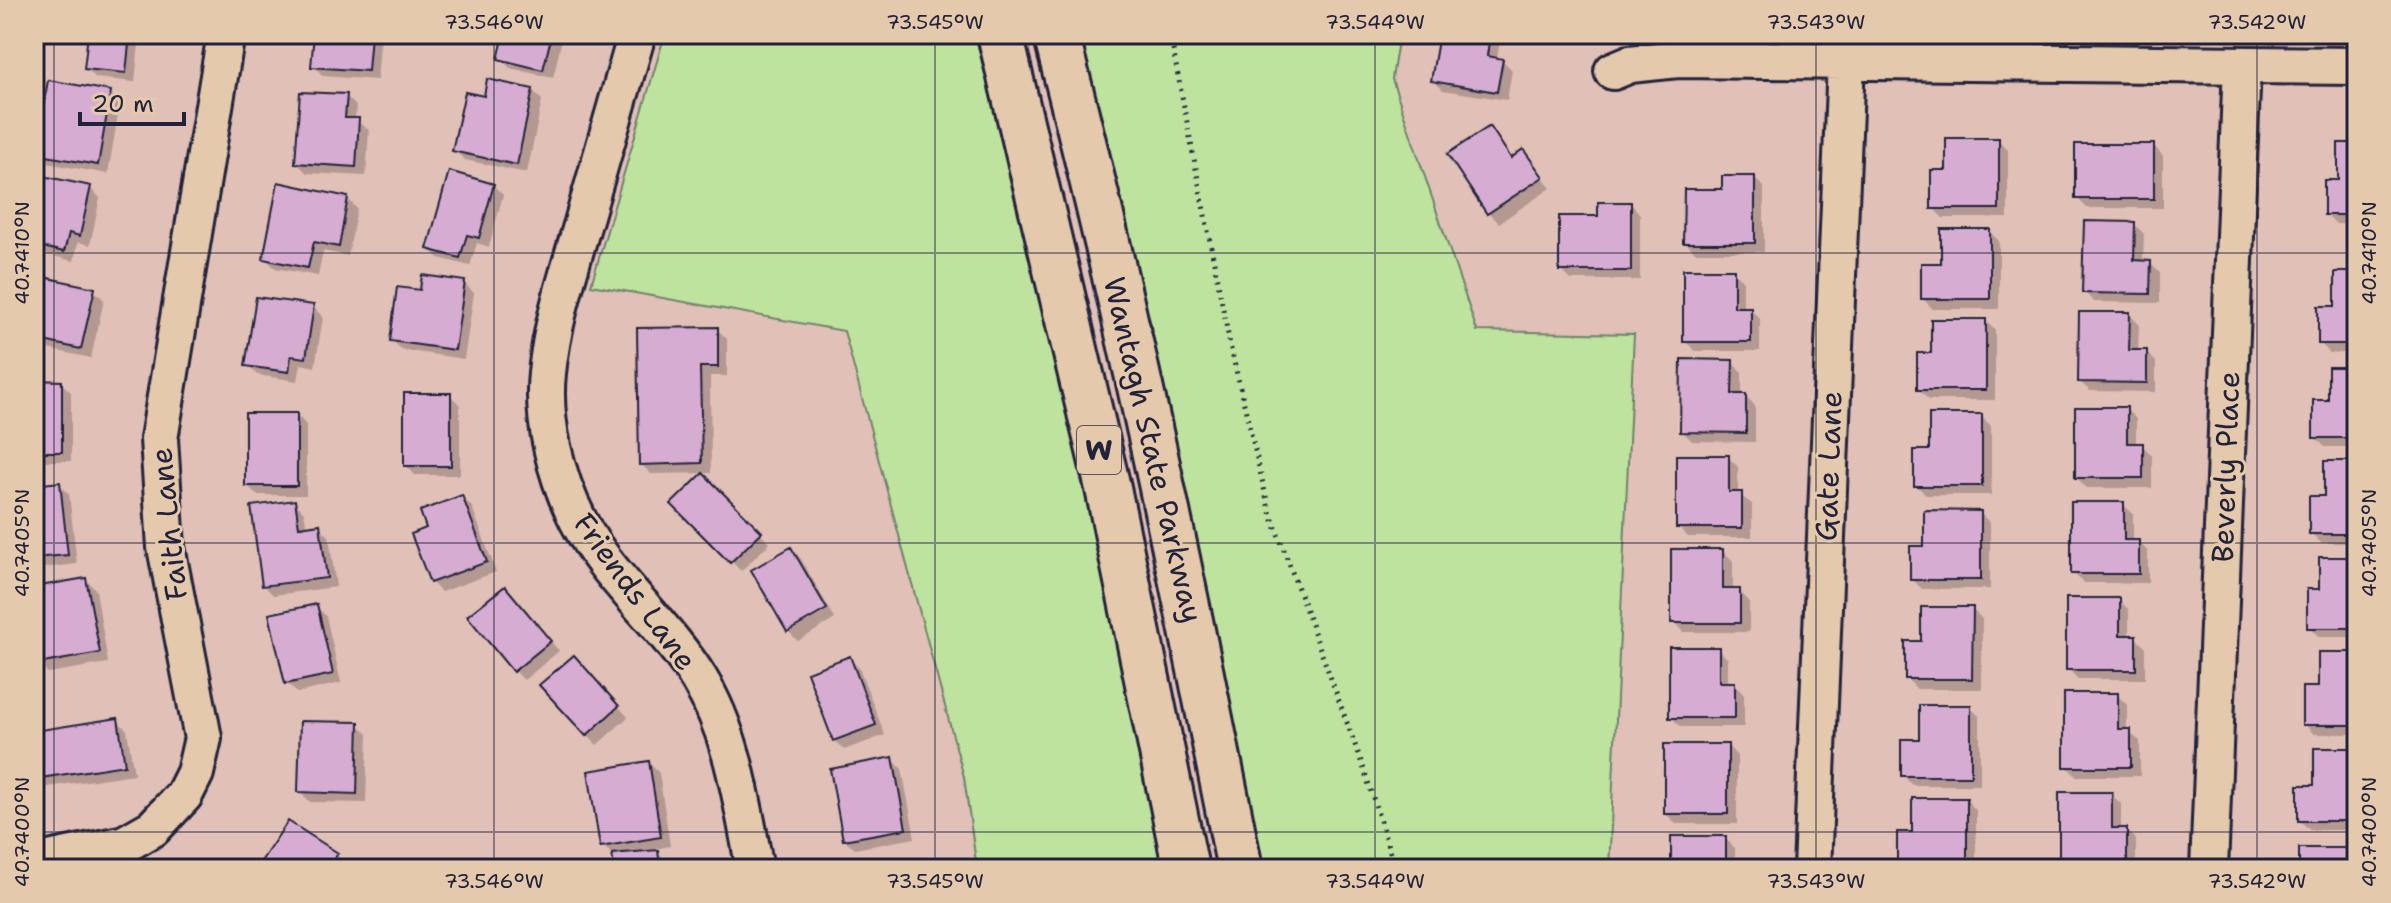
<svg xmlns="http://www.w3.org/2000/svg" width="2391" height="903" font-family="'Shantell Sans',sans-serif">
<rect width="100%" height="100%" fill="#e0c0b7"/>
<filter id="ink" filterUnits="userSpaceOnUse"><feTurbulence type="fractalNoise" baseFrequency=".0125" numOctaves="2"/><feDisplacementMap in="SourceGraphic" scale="16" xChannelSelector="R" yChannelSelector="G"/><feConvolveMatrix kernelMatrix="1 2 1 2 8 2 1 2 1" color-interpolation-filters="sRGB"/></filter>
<g filter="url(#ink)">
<path fill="#bde39e" stroke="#70826c" stroke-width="2" d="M665,34H975L1019,210L1120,644L1161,869H977L964,777L844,331L591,285Z
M1077,34H1399L1392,79L1477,331L1634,334L1609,869H1262L1178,455Z"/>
<path fill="#0003" d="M90,34H140L135,82L96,78L86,68Z
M316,34H381L377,80L323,76L314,66Z
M495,34H563L553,78L510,68L500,58L504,42Z
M1441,34H1501L1497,59L1502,60L1512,70L1507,100L1443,90L1433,80Z
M532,90L542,100L527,173L465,160L455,151L486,98Z
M110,93L120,103L108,174L47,163L37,153Z
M346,96L356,106L355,120L369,130L366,176L307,173L297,163Z
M1489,128L1513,159L1523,151L1551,188L1499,223L1489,213L1450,155Z
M1998,140L2008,150V218H1943L1933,208L1948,172Z
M2357,145V224H2336L2326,214Z
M2154,146L2163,156V208H2087L2077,198Z
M1754,178L1764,187V252H1695L1685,242L1724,191Z
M493,185L503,195L489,247L477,243L470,266L439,258L429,248Z
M90,188L100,198L90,245L78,242L74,261L40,253L34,247V225Z
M348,199L357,209L348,256L323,251L318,276L275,268L265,258Z
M1631,204L1640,214V280H1571L1561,270L1600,218Z
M2134,224L2144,234L2143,262L2150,263L2160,273V303L2094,302L2084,292Z
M1989,231L1999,241V309H1933L1923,299L1943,265Z
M1733,271L1743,281V309H1750L1760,319V351H1695L1685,341Z
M2357,274V353H2330L2320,343Z
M464,283L474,293L464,359L402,350L392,340L422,292Z
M34,285L94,290L104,300L91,358L34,346Z
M313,307L323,317L315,367L301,364L298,381L257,375L248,365Z
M2129,314L2139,324L2138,352H2146L2156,362V392L2090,391L2080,382Z
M1985,321L1995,330V400H1929L1919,390L1933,355Z
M717,329L727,339V376H710L711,473L651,474L641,464Z
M1732,362L1742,372V396H1746L1755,406V442L1692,441L1682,431Z
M2357,369V447H2325L2315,437L2330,402Z
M34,382L61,383L71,392V461H34Z
M450,395L460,405V475H415L406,465Z
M2126,409L2136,419V445H2142L2152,455V488H2086L2077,478Z
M297,415L306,425V495H257L247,485Z
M1981,416L1991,426V495H1926L1916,485L1931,452Z
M1728,457L1738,467V494L1752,504V537H1688L1678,527Z
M2357,463V543H2321L2311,533L2326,498Z
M703,475L770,543L741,571L674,504Z
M59,484L69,494L77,564L34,569V487Z
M462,497L472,507L496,572L441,592L431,582L429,529Z
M294,502L304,512L307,528L319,526L329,536L336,587L273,595L264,585Z
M2123,504L2133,514V542H2139L2148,552V583H2083L2073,573Z
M1980,513L1990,523V589H1922L1912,579L1926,548Z
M791,549L801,559L835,619L798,641L788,631Z
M1723,551L1733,561V591H1739L1749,601V632H1683L1674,622Z
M2357,559V637H2319L2309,627L2321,591Z
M86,580L96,590L108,663L48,673L38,663L34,638V589Z
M514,598L559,651L524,680L515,671Z
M2119,600L2129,610V637H2135L2145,647V679H2078L2068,669Z
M316,606L326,616L341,683L297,693L287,683Z
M1972,609L1982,619V689H1917L1907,679L1923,643Z
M1718,649L1728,659V684H1735L1744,694V727H1681L1671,717Z
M2357,654V734H2314L2304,724L2320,689Z
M849,658L859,668L885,735L844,750L834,740Z
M583,667L628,717L597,745L587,735Z
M2117,695L2127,705V731L2140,741V776H2076L2066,766Z
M1970,707L1980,717V785H1912L1903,775L1921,741Z
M117,720L127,730L134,774L34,789V733Z
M358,724L368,734L366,803L310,802L300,792Z
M1728,746L1737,756V824H1676L1666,814Z
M2357,750V830H2310L2300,821L2316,787Z
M892,759L902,769L915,838L855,849L845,840Z
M649,763L659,773L670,846L655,849L667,862L668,869H616L614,855L602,846Z
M2111,794L2121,804V830H2126L2136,840V869H2068L2061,862Z
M1966,800L1976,810V869H1899L1914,834Z
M288,824L337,855L347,865L344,869H259Z
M1725,838L1735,848V869H1674Z
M2350,850L2357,857V869H2301Z"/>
<path fill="#d6acd2" stroke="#22223b" stroke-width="2" d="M88,34H130L126,73L84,69Z
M314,34H371L368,71L311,67Z
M500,34H552L543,70L498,59L504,35Z
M1439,34H1490L1487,56L1503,59L1497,92L1431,81Z
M487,79L533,89L517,165L452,151L465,92L484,96Z
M48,80L111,91L98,165L35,154Z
M300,92L347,94L345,118H359L356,167L295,163Z
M1490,126L1511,158L1523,149L1543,177L1487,214L1447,154Z
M1946,138H1999V209H1931V170H1946Z
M2338,143H2357V215H2324V180H2338Z
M2075,144H2154V199H2075Z
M449,171L494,184L479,238L467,235L460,258L427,249Z
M43,176L91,186L80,236L69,233L64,252L34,245V215Z
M1722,176H1755V243H1683L1684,189H1722Z
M278,182L348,197L339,247L314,242L308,268L263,259Z
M1598,202H1631V271H1559V216H1598Z
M2084,221L2135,222L2134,260L2151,261L2150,294L2082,293Z
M1941,229H1990V299H1921V263H1941Z
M1683,269H1734V307H1751V342H1683Z
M2335,272H2357V344H2318V306H2335Z
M34,275L95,288L81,349L34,339Z
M422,275L465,281L455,350L390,341L397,287L420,290Z
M256,297L314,305L306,358L291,356L289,372L245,366Z
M2079,312H2130L2129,350H2147V383L2078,382Z
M1931,319H1986V390H1917V353H1931Z
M718,327V367H700L702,463L639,465L637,328Z
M1681,359L1733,360L1732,394H1746V433L1680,432Z
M2328,367H2357V438H2313V400H2328Z
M34,380L62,381V452H34Z
M404,393H451V466H404Z
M2075,407H2127V443H2143V478H2075Z
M245,413H297V486H245Z
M1929,414H1982V486H1914V450H1929Z
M1676,455H1729V492H1742V528H1676Z
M2324,461H2357V534H2309V496H2324Z
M703,473L762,532L730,563L671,504Z
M60,482L68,555L34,558V485Z
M462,495L487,562L430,583L411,534L426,528L420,511Z
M295,500L299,527L320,524L327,578L262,586L251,506Z
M2071,502H2124V540H2139V574H2071Z
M1924,510L1981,511V580H1910V546H1924Z
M791,547L827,609L787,632L751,570Z
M1671,549H1723V589H1740V623H1671Z
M2319,557H2357V628H2307V589H2319Z
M86,578L100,653L37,664L34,650V587Z
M505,586L551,641L513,672L467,616Z
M2066,598H2120V635H2136V670H2066Z
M317,604L333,674L285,684L269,614Z
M1921,607H1973L1972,679H1905V641H1921Z
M1669,647H1719V682H1735V718H1669Z
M2318,652H2357V725H2302V687H2318Z
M574,655L619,706L586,736L539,685Z
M850,656L876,725L833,741L807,672Z
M2064,693H2118V729H2131V767H2064Z
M1919,705H1971V776H1901V739H1919Z
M118,718L125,765L34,779V731Z
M300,721L359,722L357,794L298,792Z
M1664,744H1728V814H1664Z
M2314,748H2357V821H2298V785H2314Z
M893,757L906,829L843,840L830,769Z
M649,761L661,837L600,847L588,771Z
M2059,792H2112V828H2127V863H2059Z
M1912,798H1967V869H1897V832H1912Z
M288,821L338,853L328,869H256Z
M1671,836H1726V869H1671Z
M2299,848H2351V869H2299Z
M658,850L660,869H614L612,854Z
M844,861H894V869H844Z"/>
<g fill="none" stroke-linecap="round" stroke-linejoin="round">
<g stroke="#22223b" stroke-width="42">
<path id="minor" d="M637,34C619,98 600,162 582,226C568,274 552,323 547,373C542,421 556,477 578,520C608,579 664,622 699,679C734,736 742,804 755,869
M1613,71L1630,64L1678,59L2357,66
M34,863L125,844L153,828L184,795L195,773L203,738L166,547L159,439L226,34
M1812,869L1846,62
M2209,869L2242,65"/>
</g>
<g stroke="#22223b" stroke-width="50">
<path id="motorway" d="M1000,34L1108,488L1186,869
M1056,34C1127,310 1185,590 1240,869"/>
</g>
<path stroke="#22223b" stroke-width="5" stroke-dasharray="2 6" stroke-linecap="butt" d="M1170,34L1230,345L1269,509L1365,772L1395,869"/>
<use href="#minor" stroke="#e4c9ac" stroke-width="36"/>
<use href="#motorway" stroke="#e4c9ac" stroke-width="44"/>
</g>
</g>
<path fill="none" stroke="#22223b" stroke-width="2" stroke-opacity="0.45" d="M54,34V869M494,34V869M935,34V869M1375,34V869M1816,34V869M2257,34V869M34,253H2357M34,543H2357M34,832H2357"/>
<g text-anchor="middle" stroke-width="6" stroke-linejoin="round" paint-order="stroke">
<rect fill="#e4c9ac" stroke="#5c545d" stroke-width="2" x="1077" y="426" width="44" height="48" rx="6"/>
<g font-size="28" font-weight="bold" fill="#22223b">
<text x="1099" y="460">W</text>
</g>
<g font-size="30" fill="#22223b" stroke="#e4c9ac">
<text transform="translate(1153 450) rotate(77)" y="10">Wantagh State Parkway</text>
<text transform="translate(1829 466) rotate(-88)" y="10">Gate Lane</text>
<text transform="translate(2226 467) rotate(-88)" y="10">Beverly Place</text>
<text transform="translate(169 524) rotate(-96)" y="10">Faith Lane</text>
<text transform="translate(635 592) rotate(54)" y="10">Friends Lane</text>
</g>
</g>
<rect width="2391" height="903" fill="none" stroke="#e4c9ac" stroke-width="88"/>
<path d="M80 112v12h104v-12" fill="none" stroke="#22223b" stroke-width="4"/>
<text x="92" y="112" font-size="24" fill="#22223b" stroke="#e4c9ac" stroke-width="6" paint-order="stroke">20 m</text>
<rect x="44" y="44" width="2303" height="815" fill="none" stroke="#22223b" stroke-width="3"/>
<g font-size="20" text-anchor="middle" fill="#22223b">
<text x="494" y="29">73.546°W</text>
<text x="935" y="29">73.545°W</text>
<text x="1375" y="29">73.544°W</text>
<text x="1816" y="29">73.543°W</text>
<text x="2257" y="29">73.542°W</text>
<text transform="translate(22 253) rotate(-90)" y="7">40.7410°N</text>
<text transform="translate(2369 253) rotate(-90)" y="7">40.7410°N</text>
<text transform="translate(22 543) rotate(-90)" y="7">40.7405°N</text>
<text transform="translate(2369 543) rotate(-90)" y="7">40.7405°N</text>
<text transform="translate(22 832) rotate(-90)" y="7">40.7400°N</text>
<text transform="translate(2369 832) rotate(-90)" y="7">40.7400°N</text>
<text x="494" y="888">73.546°W</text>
<text x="935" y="888">73.545°W</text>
<text x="1375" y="888">73.544°W</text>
<text x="1816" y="888">73.543°W</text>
<text x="2257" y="888">73.542°W</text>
</g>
</svg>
